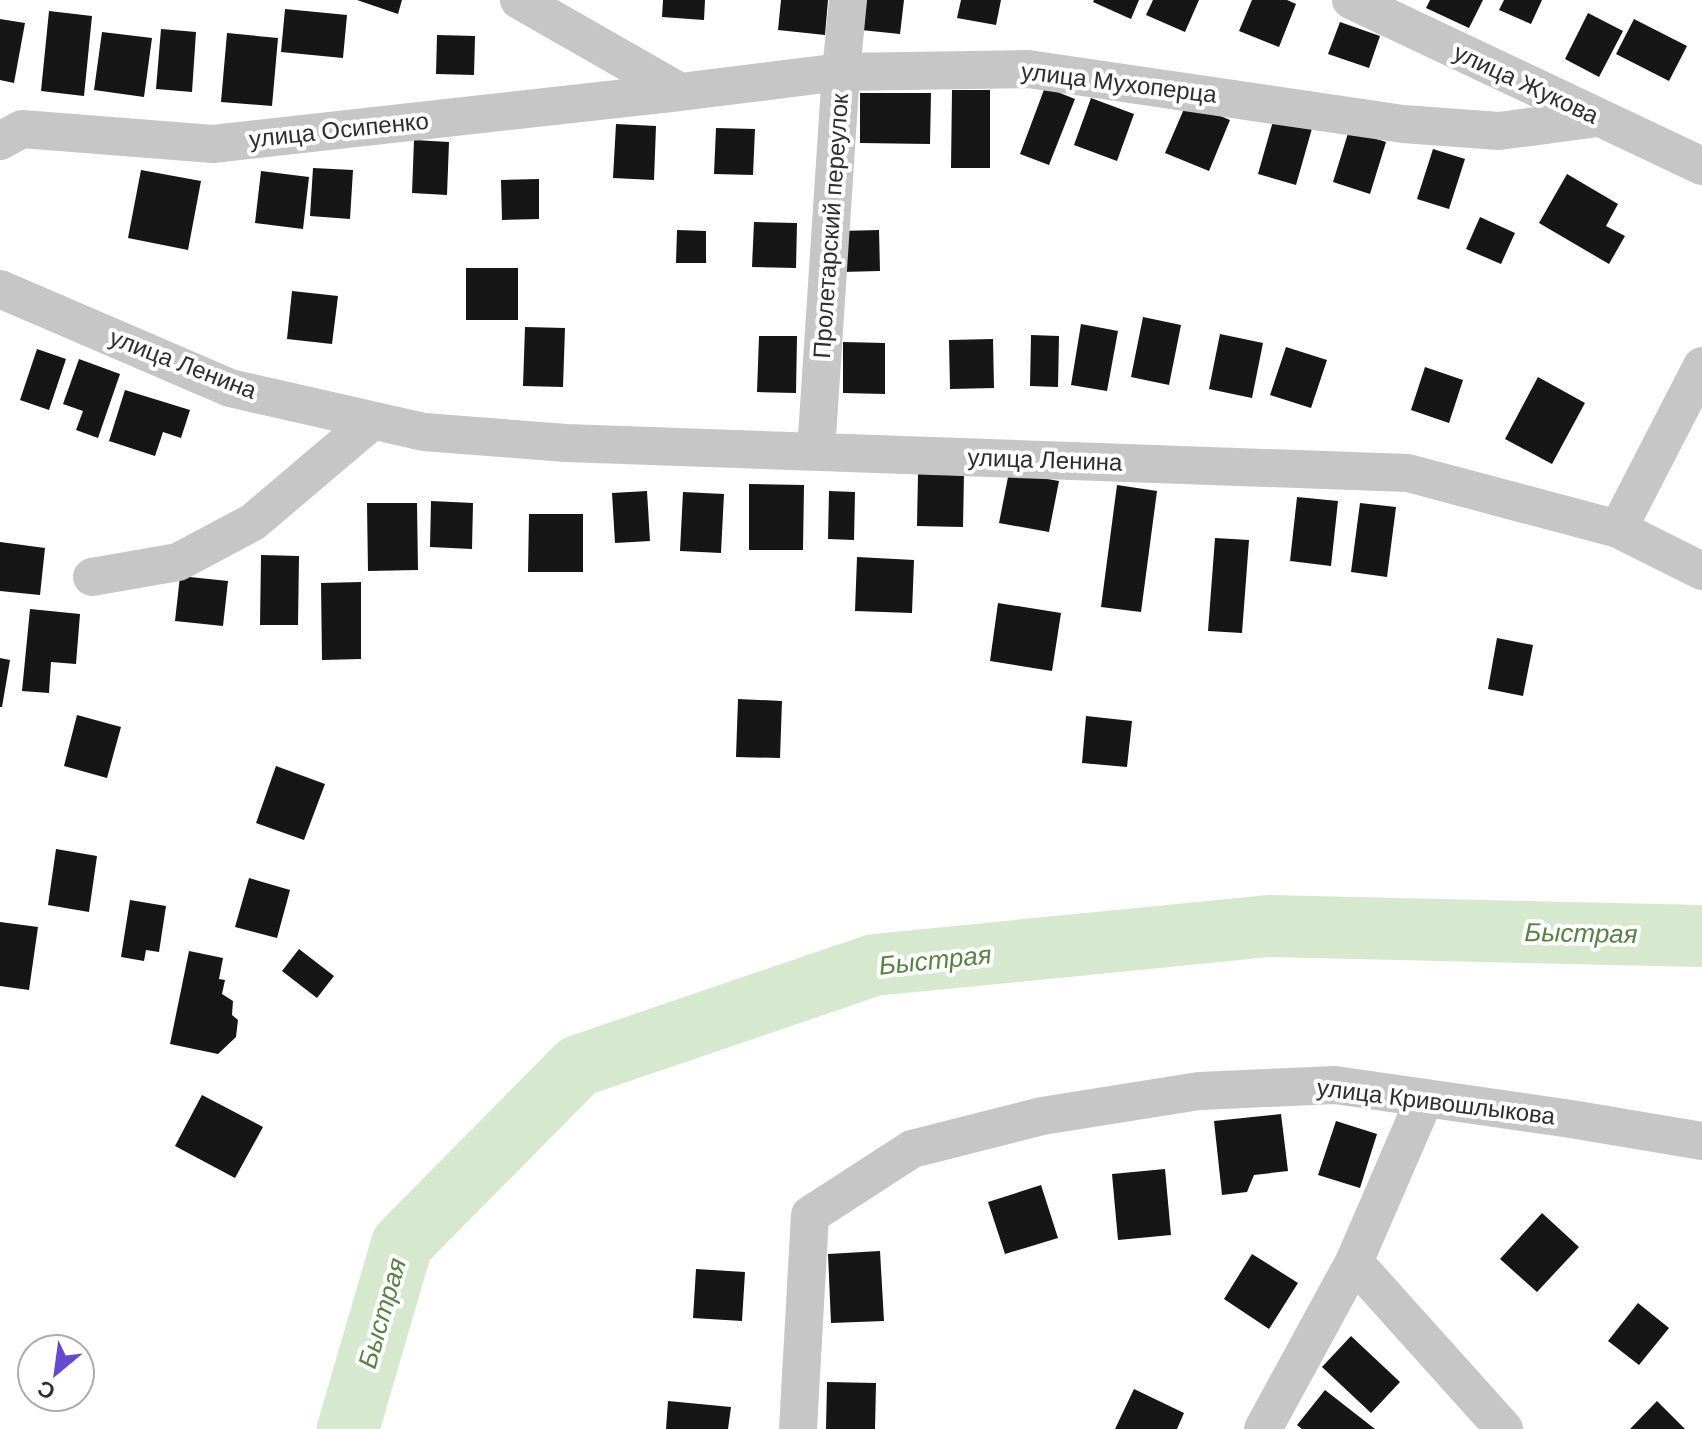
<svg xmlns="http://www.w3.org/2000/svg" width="1702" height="1429" font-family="Helvetica,sans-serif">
<rect width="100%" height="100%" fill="#fff"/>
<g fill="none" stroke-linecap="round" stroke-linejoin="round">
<path stroke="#d6e8ce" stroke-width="62" d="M348,1429L402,1244L578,1066L874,965L1269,926L1702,936"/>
</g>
<path fill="#161616" d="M357,0H402L398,14Z
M663,0H705L704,20L662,17Z
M781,0H828L825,35L778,30Z
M865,0H904L900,34L861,30Z
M961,0H1001L996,25L957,18Z
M1094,0H1139L1131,19L1093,2Z
M1153,0H1199L1185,32L1146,15Z
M1252,0H1287L1296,4L1279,47L1239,31Z
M1430,0H1483L1469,28L1426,8Z
M1504,0H1542L1531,24L1499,10Z
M285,9L347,15L343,58L281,52Z
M49,11L92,16L84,96L41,91Z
M1588,13L1623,31L1599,77L1565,59Z
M0,19L25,23L14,83L0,80Z
M1634,19L1687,46L1669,81L1616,54Z
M1340,22L1380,36L1369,68L1328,54Z
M161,29L196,32L192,92L156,89Z
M102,32L152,38L144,97L94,90Z
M227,33L278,38L272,106L221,102Z
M437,35L475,36L474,75L436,74Z
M1045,87L1075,99L1049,165L1020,154Z
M952,90H990V168H951Z
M860,93H931L930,144L860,143Z
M1091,98L1134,114L1117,161L1074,145Z
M1187,102L1230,120L1209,171L1165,153Z
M1275,114L1313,125L1296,185L1258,174Z
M616,124L656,126L654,180L613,178Z
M716,128L755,129L753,175L714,174Z
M1349,130L1386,142L1370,194L1333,182Z
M414,140L449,142L447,195L412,193Z
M1433,149L1465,159L1449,209L1417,199Z
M313,168L353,170L350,219L310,216Z
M141,170L201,181L188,250L128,238Z
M261,171L309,177L303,229L255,223Z
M1567,174L1618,204L1606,226L1625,236L1609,264L1539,223Z
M539,179V219L502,220L501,180Z
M1480,217L1515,233L1501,264L1466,249Z
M754,222L797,223L796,268L752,267Z
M677,230L706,231V263H676Z
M879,230L880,271L841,272L840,231Z
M466,268H518V320H466Z
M292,291L338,296L332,344L287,339Z
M1143,317L1181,325L1169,385L1131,377Z
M1081,324L1118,331L1107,391L1071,385Z
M525,327L565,328L563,387L523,386Z
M1220,334L1263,343L1252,398L1209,389Z
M1031,335L1059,336L1058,387L1030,386Z
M759,336H797L796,393L757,392Z
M993,339L994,388L950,389L949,340Z
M843,342L885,343V394L843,393Z
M1286,347L1327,360L1311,408L1270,395Z
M37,349L66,359L49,410L20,400Z
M79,359L120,374L98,438L76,430L83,411L63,404Z
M1425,367L1463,380L1449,423L1411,410Z
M1538,377L1585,403L1552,464L1505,439Z
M125,390L190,410L181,438L163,432L155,456L109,441Z
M1009,472L1059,481L1049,532L999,523Z
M918,473H964L963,527L917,526Z
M749,484L804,485L803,550H749Z
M1117,485L1157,491L1141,612L1101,607Z
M647,491L650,541L615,543L612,493Z
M829,491L855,492L854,540L828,539Z
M683,492L724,494L721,553L680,551Z
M1297,497L1338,501L1331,566L1290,561Z
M431,501L473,503L472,549L430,547Z
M367,503H417L418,570L368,571Z
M1360,503L1396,507L1387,577L1351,572Z
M529,514H583V572H528Z
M1215,538L1249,540L1242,633L1208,631Z
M0,542L45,548L40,595L0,591Z
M261,555L299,556L298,625H260Z
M857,557L914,560L912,613L855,611Z
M180,576L228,581L223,626L175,621Z
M361,582V659L322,660L321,583Z
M998,603L1061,613L1052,671L990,661Z
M30,609L80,614L76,664L51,662L49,693L22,691Z
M1497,638L1533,645L1523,696L1488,689Z
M0,658L10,660L2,707H0Z
M738,699L782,701L780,758L736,757Z
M77,715L121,727L107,778L64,766Z
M1086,716L1132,721L1127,767L1082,763Z
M276,766L325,784L304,840L256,823Z
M56,849L97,856L89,912L48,905Z
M249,878L290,890L277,938L235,927Z
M130,900L166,906L159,952L146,950L144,961L121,957Z
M0,922L38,927L29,990L0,986Z
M299,949L334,976L317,998L282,971Z
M189,951L223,958L219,979L225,980L222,994L233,1001L232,1015L238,1020L236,1037L218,1054L170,1044Z
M202,1095L263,1127L235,1178L175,1146Z
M1281,1114L1288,1171L1254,1175L1247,1192L1222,1195L1214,1121Z
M1336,1121L1377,1134L1360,1188L1318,1175Z
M1165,1169L1171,1235L1118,1240L1112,1174Z
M1041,1185L1058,1238L1005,1254L988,1202Z
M1542,1213L1579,1247L1537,1292L1500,1259Z
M880,1251L884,1321L831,1323L828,1254Z
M1252,1254L1298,1283L1269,1329L1224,1299Z
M696,1269L745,1272L742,1321L693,1318Z
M1638,1303L1669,1328L1639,1365L1608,1341Z
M1351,1336L1400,1382L1371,1413L1322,1367Z
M827,1382L876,1383L875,1429H826Z
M1134,1389L1184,1413L1177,1429H1115Z
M1325,1390L1375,1429H1302L1297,1425Z
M668,1401L731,1407L728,1429H666Z
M1657,1401L1685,1429H1630Z"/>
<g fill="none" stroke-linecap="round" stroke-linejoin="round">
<path stroke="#c6c6c6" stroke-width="38" d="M519,0L680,92L841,72L1028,69L1403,124L1499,131L1598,118
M1351,0L1702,166
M0,141L22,129L213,144L680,92
M0,289L230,388L424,432L566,443L1408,473L1618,529L1702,571
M816,452L841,72L848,0
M1618,529L1702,366
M92,577L178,562L253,522L372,421
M1354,1262L1504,1429
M798,1429L810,1215L912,1149L1042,1116L1199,1091L1335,1085L1571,1119L1702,1141
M1263,1429L1354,1262L1425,1098"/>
</g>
<g text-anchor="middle" stroke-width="8" stroke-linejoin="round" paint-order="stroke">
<g font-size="24" fill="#2f2f2f" stroke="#fff">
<text transform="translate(1119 83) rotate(7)" y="8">улица Мухоперца</text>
<text transform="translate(1526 84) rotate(25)" y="8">улица Жукова</text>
<text transform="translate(339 130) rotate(-6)" y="8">улица Осипенко</text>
<text transform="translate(831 226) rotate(-86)" y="8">Пролетарский переулок</text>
<text transform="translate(183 364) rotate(21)" y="8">улица Ленина</text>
<text transform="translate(1045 460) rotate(2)" y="8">улица Ленина</text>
<text transform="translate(1436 1102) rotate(7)" y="8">улица Кривошлыкова</text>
</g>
<g font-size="26" font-style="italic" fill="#598144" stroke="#fff">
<text transform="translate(1581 933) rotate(1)" y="9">Быстрая</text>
<text transform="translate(935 960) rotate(-6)" y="9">Быстрая</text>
<text transform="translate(382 1313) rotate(-74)" y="9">Быстрая</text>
</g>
</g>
<g transform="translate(56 1373) rotate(209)"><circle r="38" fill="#ffffff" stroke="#acacac" stroke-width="2"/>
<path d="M0-6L14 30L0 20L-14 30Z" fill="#6448cf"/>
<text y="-12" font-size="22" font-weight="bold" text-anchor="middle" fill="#2f2f2f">С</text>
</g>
</svg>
